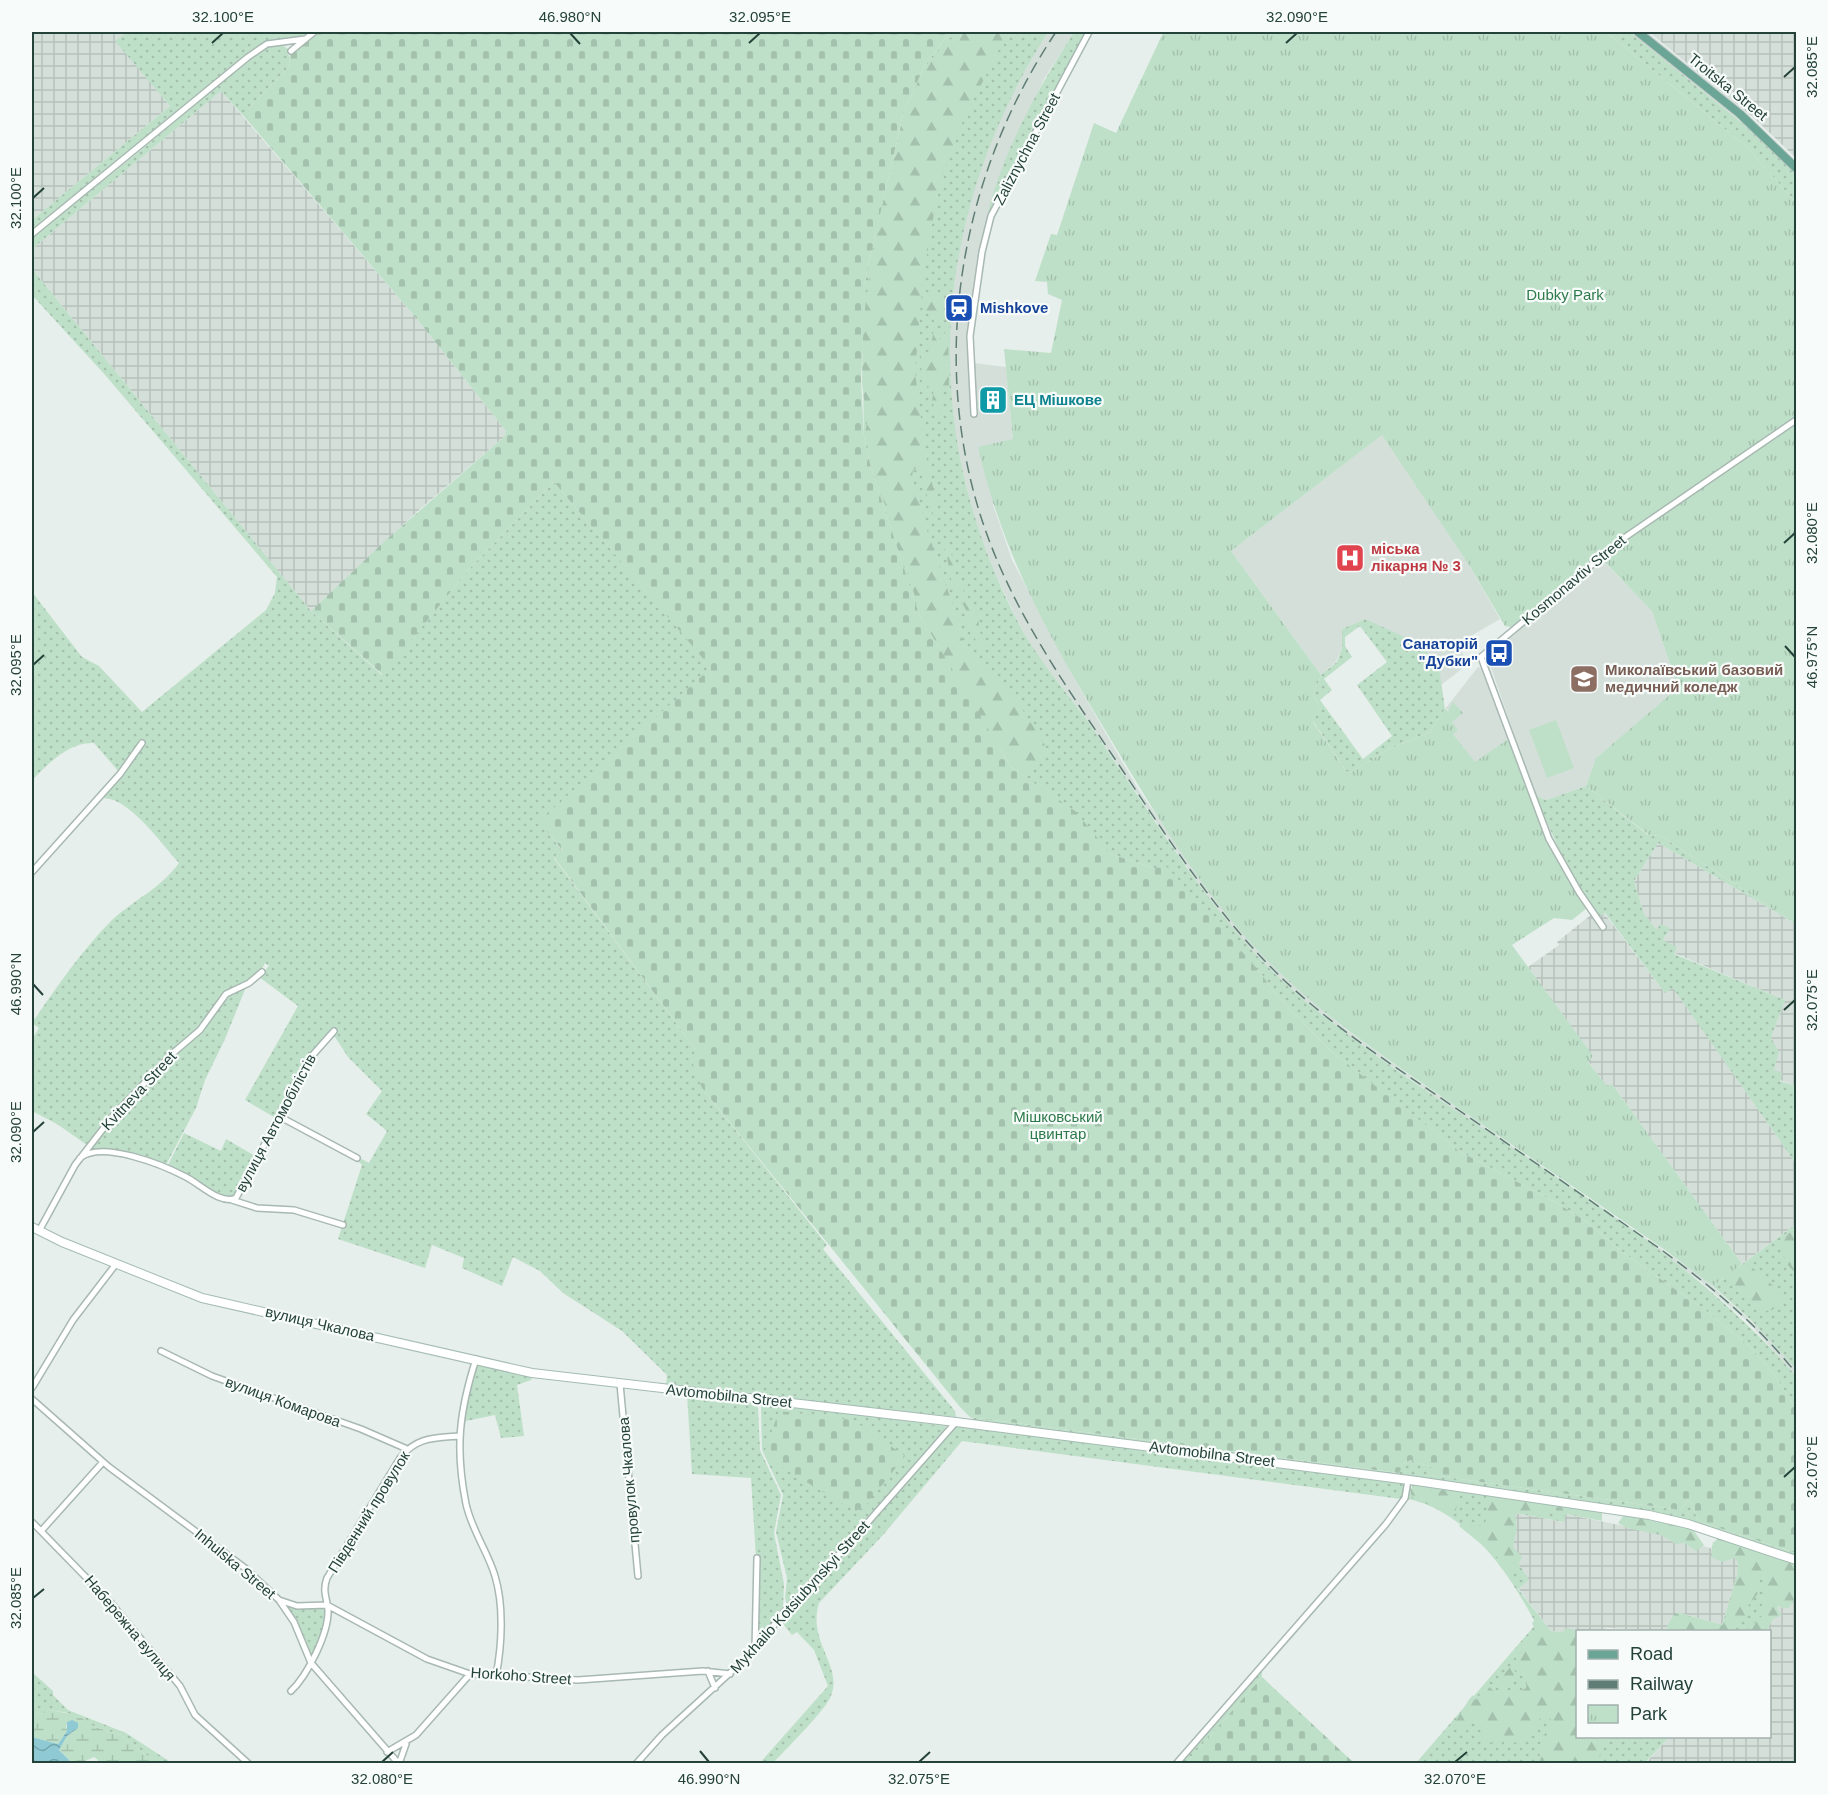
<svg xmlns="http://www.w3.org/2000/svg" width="1828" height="1795" font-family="Arial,sans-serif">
<defs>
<pattern id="industrial-grid" width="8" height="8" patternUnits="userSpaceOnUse" patternTransform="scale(1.5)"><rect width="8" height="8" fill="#d4dfda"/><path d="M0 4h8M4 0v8" fill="none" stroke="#b6c1bc"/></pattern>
<pattern id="grass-dots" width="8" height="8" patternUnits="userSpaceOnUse" patternTransform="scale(1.5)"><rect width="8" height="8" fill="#bfe0c8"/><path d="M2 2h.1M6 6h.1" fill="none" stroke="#a4c1ad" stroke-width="1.8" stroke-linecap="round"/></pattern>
<pattern id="forest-firs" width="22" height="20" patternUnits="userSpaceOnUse" patternTransform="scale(1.5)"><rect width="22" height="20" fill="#bfe0c8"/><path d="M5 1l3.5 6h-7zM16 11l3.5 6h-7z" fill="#a4c1ad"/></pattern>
<pattern id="wetland-marsh" width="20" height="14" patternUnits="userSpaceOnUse" patternTransform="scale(1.5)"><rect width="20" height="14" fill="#bfe0c8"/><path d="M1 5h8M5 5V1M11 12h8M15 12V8" fill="none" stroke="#a4c1ad"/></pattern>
<pattern id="cemetery-stones" width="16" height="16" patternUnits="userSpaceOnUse" patternTransform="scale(1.5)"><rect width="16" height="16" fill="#bfe0c8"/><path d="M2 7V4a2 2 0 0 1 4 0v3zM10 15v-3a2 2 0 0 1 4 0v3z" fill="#a4c1ad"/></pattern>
<pattern id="park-tufts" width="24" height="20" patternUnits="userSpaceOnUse" patternTransform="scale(1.5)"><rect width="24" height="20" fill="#bfe0c8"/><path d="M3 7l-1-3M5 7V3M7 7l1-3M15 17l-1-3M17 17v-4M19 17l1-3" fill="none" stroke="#a4c1ad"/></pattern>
<pattern id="water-waves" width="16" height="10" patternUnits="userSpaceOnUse" patternTransform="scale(1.5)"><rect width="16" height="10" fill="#8ec9d4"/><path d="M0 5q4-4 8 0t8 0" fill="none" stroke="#74a5ad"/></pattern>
</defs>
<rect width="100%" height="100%" fill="#e6efeb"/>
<path fill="#d4dfda" d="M1048,32H1074L1044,79L997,183L977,259L969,331L974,363L1006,367L1013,439L993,505L1012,560L1079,687L1138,789L1217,902L1284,977L1344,1028L1392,1063L1702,1277L1771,1339L1796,1369V1376L1749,1323L1699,1280L1390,1065L1342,1031L1280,980L1233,930L1202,889L1079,709L1037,655L1018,622L992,567L972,512L957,446L950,399L948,349L957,256L977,176L1005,108L1025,68Z
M1383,434L1469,565L1500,619L1457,644L1465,658L1460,663L1463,668L1441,685L1440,679L1365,619L1342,629V648L1336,662L1321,675L1231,551Z
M1602,560L1652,610L1678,689L1596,758L1586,786L1546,800L1535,795L1489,662L1496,650Z
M1478,667L1484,670L1508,739L1475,763L1453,734L1452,722L1462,713L1445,709Z"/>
<path fill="url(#industrial-grid)" d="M32,32H127L116,41L170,106L32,220Z
M1649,32H1796V158L1755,119Z
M221,91L417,319L506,431L505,436L419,510L311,611L32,269V249Z
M1658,843L1796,924V1086L1780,1080L1773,1070L1771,1038L1785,1000L1674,953L1663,940L1667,934L1657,930L1644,914L1634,881Z
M1604,913L1665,993L1673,987L1796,1164V1224L1742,1264L1612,1084L1607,1087L1588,1061L1593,1057L1528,967L1559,945L1557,942L1592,914Z
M1516,1513L1563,1522L1565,1514L1664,1534L1742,1558L1722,1625L1677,1612L1670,1631L1606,1628L1605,1631L1578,1632L1577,1634L1551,1631L1518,1588L1510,1551Z
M1796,1586V1763L1645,1764L1669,1737L1770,1736V1632L1758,1631Z"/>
<path fill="url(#grass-dots)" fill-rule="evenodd" d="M127,32H311L298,37L266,41L247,55L32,232V220L170,106L115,41Z
M950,32H1048C931,216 916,426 1018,622C1034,653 1056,679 1077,707C1093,727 1106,750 1121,771C1178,855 1231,941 1310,1005C1468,1134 1662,1221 1796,1376V1409L1773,1373L1749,1346L1709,1313L1625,1254L1584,1220L1555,1202L1459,1151L1398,1104L1332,1052L1275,994L1260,972L1153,868L1111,854L1051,796L1011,767L919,614L914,600L871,468L864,437L862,323L866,276L903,114L924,67Z
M1074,32H1087L991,214L988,212C1004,148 1039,87 1074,32Z
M1606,32H1630L1762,139L1796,174V203L1748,148Z
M282,45L288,49L290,66L248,109V121L221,91L32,249V237L140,151L250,58L269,47Z
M32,269L311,611L382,675L469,569L554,482L712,668L540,821L562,851L554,858L696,1050L702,1088L827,1245L823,1249L955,1411L956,1417L666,1386L667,1375L622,1331L563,1293L540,1271L513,1257L502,1286L462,1268L464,1258L432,1245L425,1268L338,1239L362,1165L356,1159L358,1157L369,1163L387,1131L366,1114L382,1091L348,1057L335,1037L328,1035L310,1056L277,1119L245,1100L298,1006L259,977L269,966L265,963C257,982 238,983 224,995C215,1002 210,1014 204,1023L87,1145L57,1124L32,1111V1039L39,1028L32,1023C56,988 82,950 112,920C135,899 160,889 179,863C160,842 141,814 116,801C110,798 105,800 98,795L119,772L94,743C70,741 48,764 32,780V592L82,657L99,666L142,712L266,610L275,593L277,577L106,376L32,295Z
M1365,619L1420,644L1439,667L1445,709L1430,732L1387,750L1350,773L1346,771L1313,721L1319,704L1313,695L1321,675L1337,662L1342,648V629ZM1360,626L1387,662L1357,685L1392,736L1363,759L1320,700L1332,690L1324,679L1352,657L1345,646V637Z
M1586,786L1648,835L1661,836L1796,924L1658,843L1634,881L1644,914L1657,930L1660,924L1670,928L1663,940L1677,947L1674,954L1785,1000L1771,1038L1779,1052L1774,1070L1782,1073L1780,1081L1796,1086V1164L1673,988L1665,993L1605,913L1599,917L1565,863L1535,795L1546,800Z
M246,987L225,1039L205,1080L196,1108L166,1165L117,1150L90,1149L114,1117L174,1053L193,1038L226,995Z
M184,1133L221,1151L226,1139L257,1157L236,1196C214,1201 185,1178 167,1167Z
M1796,1224V1369L1752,1321L1713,1286Z
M478,1364L532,1376L531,1380L517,1385L524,1436L501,1438L495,1415L461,1422Z
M687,1394L753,1401L758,1408L760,1450L781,1495L774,1533L784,1584L783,1610L757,1644L756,1558L751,1478L692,1474Z
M764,1403L946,1426L942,1434L787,1606L785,1597L787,1578L776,1532L783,1495L762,1450L761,1407Z
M970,1417L1398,1473L1404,1463L1411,1460L1431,1467L1432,1475L1680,1510L1688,1501L1691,1502L1698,1521L1796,1553V1556L1648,1512L1400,1475L978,1422Z
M957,1426H962L1405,1484L1401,1499L962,1441L883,1535L819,1603C807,1642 843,1665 831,1696C825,1711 786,1749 773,1763L759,1764L828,1686L814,1650L797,1632L792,1635L780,1620Z
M1413,1483L1602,1511V1521L1566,1514L1564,1522L1516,1513L1510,1551L1529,1580L1518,1589L1551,1631L1577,1634L1578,1736L1669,1737L1645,1763H1416L1536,1624C1510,1574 1467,1511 1408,1499Z
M1718,1537L1796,1563V1586L1758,1631L1670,1632L1677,1612L1722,1625L1742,1558L1711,1548Z
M283,1602L297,1607L324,1608L327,1611L321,1633L311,1656Z
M1262,1668V1677L1186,1763L1178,1764Z
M32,1672L53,1691V1695L68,1710L126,1733L172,1763H157L121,1735L95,1727L68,1713L48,1710L42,1715L32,1712Z"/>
<path fill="url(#forest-firs)" d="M956,32H1008L964,118L946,165L936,202L923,278L915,371L925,450L939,515L937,519C924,505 929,482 917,468L913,470L912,477L927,530L959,623L962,640L1003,689L1019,704L1046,747V754L1024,775L1012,765L985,728L920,615L909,575L892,536L890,519L872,467L865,434L867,422L862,383L863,323L876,231L904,113L924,68L945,43L956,36Z
M931,292L941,293L944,300L943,317L935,322L925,310L926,297Z
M937,328L941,343L945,332H948L949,388L942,387V407L938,417L932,401L934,388L926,380L928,391L925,393L922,391L921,354L930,351L934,329Z
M940,540L946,543L953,558L955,575L978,618L980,632L988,650L980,646L968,629L967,612L952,584L946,552Z
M1796,1227V1273C1782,1262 1783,1255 1784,1238Z
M1736,1267L1753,1268L1781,1293L1784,1301L1772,1310L1765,1311L1731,1285L1722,1275Z
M1420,1486L1428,1490L1457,1491L1460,1495L1455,1513L1450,1515L1412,1497L1410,1489Z
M1487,1496L1543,1503L1550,1507L1548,1517L1518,1513L1515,1515L1517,1529L1513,1547L1522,1557L1514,1574L1507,1571L1498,1558L1459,1526L1463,1521L1474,1527L1485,1524L1488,1510L1483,1501Z
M1558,1505L1600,1511L1601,1520L1565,1513L1562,1520L1554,1516Z
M1624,1515L1686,1527L1694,1531L1704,1545L1696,1551L1684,1543L1676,1544L1661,1535L1627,1528L1618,1523Z
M1722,1540L1796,1565V1597L1789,1608H1781L1765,1589V1582L1761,1578L1756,1581L1760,1591L1747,1607V1617L1732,1625L1729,1631H1668L1667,1626L1675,1613L1723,1625L1737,1577L1738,1563L1735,1558L1722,1562L1711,1557L1713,1542Z
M1764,1597H1768L1782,1615L1773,1619L1767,1630L1746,1631L1763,1615L1761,1608Z
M1537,1617L1550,1632L1561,1633L1567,1628L1578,1631V1736L1608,1737L1596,1763H1539L1541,1739L1552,1724L1549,1714L1541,1717L1524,1739L1506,1746L1501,1738L1493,1743L1483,1741L1479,1722L1475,1716L1469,1717V1728L1466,1731L1455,1722L1470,1698L1473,1695L1475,1700L1478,1698L1486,1684L1497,1694L1518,1693L1526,1688L1527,1679L1520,1667L1515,1670V1681L1502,1687L1499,1680C1506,1673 1523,1652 1524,1643L1538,1635L1532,1623Z"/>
<path fill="url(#wetland-marsh)" d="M48,1710L77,1715L95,1727L121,1735L157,1763H97L98,1760L94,1757L80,1763H72L59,1750L67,1736L73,1732L66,1724L67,1731L58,1744L32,1737V1712L42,1715Z"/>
<path fill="url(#cemetery-stones)" d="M320,32H950L924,67L903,114L866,276L861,379L864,437L871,468L919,614L1011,767L1075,811L1111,854L1153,868L1167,867L1260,972L1275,994L1332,1052L1459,1151L1555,1202L1584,1220L1625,1254L1709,1313L1749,1346L1773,1373L1796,1409V1553L1698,1521L1691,1502L1688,1501L1680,1510L1431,1475V1467L1411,1460L1404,1463L1399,1473L970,1417L960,1407L702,1088L691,1059L696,1050L554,857L562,850L539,821L711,668L554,482L469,569L383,675L311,611L385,541L505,436L506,431L417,319L248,121V109L290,66L289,56Z
M779,1411L853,1420L905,1456L864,1508L855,1511L768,1459L765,1450Z
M1262,1677L1354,1763H1186Z"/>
<path fill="url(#park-tufts)" d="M1171,32H1606L1748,148L1796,203V924L1661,836L1649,835L1586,786L1596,758L1678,688L1652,611L1599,556L1512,627L1505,626L1469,565L1382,435L1231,551L1321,675L1313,695L1319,704L1313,722L1346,771L1350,773L1387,750L1430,732L1445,709L1448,711L1453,702L1463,713L1452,722L1458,730L1453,734L1475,762L1508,739L1547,840L1587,908L1572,920L1554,918L1512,945L1593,1056L1588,1062L1607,1086L1612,1084L1742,1264L1713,1286L1665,1250C1596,1202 1527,1155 1458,1108C1389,1060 1318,1014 1260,953C1195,884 1148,801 1099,720C1046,632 1001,549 978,447L1013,439L1004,349L1051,353L1062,300L1048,294L1047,282L1035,281L1051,234L1057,235L1094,123L1116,133L1163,33L1169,34Z"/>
<path fill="#bfe0c8" d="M1556,720L1574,768L1547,778L1529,730Z"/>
<path fill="url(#water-waves)" d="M72,1720L78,1723V1728L67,1736L59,1750L72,1763H32V1737L58,1744L67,1731V1722Z"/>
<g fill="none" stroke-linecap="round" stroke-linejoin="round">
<g stroke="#a8b8b2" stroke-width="8">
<path id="street" d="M291,51L314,32
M32,234L248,57L267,44L305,39
M974,414L970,336L982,252L991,216L1089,32
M32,872L120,774L142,743
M1603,927L1579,892L1549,839L1481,657L1624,538L1796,420
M280,1119L286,1120L357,1158
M80,1158C102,1140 163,1165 186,1177C200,1184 220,1205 236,1198L311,1057L334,1031
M232,1200L257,1208L294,1210L343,1225
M39,1231L75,1165L113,1116L173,1053L200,1030L226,994L249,983L262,972
M161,1351L212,1376L361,1429L407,1449
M476,1359C459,1412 455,1449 466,1504C472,1531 488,1552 495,1576C504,1606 502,1645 496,1676
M620,1384L638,1576
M32,1388L73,1320L116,1264
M32,1399L109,1467L245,1568L279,1600L294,1622L311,1663L399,1764
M32,1522L111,1603L180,1686L195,1715L249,1764
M42,1530L103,1462
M279,1600L297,1606L327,1605L427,1659L470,1674L578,1680L703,1671L730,1674
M755,1650L757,1558
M708,1671L715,1688
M291,1691C307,1676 329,1633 328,1610C327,1598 322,1591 327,1578L400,1458C416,1437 434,1438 459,1436
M387,1752L416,1735L470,1674
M399,1764L406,1744
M636,1764L662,1735L755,1650L784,1612L847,1546L956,1422
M1176,1764L1386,1524L1405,1498L1408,1480"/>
</g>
<g stroke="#a4bbb3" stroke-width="10">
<path id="secondary" d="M32,1227L62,1242L202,1298L532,1373L956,1422L1417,1481L1649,1515L1688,1524L1796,1560"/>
</g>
<g stroke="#c2cac8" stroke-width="10">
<path id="primary" d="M1638,32L1740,114L1796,168"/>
</g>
<use href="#street" stroke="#fff" stroke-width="5"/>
<use href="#secondary" stroke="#fff" stroke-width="8"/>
<use href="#primary" stroke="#6aa596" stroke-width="8"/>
<path stroke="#5f7d75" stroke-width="1.5" stroke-dasharray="12 6" stroke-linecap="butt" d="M1056,32C951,188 923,393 1000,567C1032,640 1079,705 1123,771C1177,852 1230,935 1305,999C1351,1039 1403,1072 1454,1107C1524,1155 1594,1203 1663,1251C1712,1287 1758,1325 1796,1373"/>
</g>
<path fill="none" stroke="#24423a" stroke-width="2" d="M570,33L580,44M212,43L223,33M749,43L760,33M1286,43L1297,33M1784,77L1795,67M33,198L44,188M1784,543L1795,533M1785,646L1795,657M33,665L44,655M33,984L43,995M1784,1010L1795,1000M33,1132L44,1122M1784,1477L1795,1467M33,1598L44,1589M700,1751L709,1762M382,1762L393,1752M919,1762L930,1752M1455,1762L1467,1752"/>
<defs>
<g id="station-square" transform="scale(1.5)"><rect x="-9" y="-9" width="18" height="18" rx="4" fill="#1a4fb4" stroke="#f7fbf9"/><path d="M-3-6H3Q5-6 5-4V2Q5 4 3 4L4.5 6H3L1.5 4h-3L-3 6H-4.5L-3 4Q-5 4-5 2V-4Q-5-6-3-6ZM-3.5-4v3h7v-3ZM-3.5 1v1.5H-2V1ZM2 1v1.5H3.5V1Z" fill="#fff"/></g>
<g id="building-square" transform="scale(1.5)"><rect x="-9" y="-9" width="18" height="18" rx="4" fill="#0f9aa8" stroke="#f7fbf9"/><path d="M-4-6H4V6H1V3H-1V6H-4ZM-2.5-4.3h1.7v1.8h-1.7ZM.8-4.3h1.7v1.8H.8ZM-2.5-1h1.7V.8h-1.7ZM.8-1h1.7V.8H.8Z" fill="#fff"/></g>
<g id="hospital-square" transform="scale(1.5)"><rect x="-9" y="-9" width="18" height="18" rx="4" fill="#e0444e" stroke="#f7fbf9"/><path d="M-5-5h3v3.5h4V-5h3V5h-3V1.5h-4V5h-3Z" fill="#fff"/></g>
<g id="bus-square" transform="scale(1.5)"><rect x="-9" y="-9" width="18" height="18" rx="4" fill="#1a4fb4" stroke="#f7fbf9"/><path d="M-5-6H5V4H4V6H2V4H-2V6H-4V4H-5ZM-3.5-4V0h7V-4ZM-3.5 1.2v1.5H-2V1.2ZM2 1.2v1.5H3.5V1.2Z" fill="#fff"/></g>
<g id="university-square" transform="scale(1.5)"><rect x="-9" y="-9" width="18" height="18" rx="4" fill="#8d6e63" stroke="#f7fbf9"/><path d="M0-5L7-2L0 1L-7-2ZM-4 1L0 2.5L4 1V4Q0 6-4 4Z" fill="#fff"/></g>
</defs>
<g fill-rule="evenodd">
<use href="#station-square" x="959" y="308"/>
<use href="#building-square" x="993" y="400"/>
<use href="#hospital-square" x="1350" y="558"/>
<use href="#bus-square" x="1499" y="653"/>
<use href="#university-square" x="1584" y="679"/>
</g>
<g text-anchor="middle" stroke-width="4.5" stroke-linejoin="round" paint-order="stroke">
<g font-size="15" fill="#24423a" stroke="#f7fbf9">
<text transform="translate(1728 87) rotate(39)" y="5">Troitska Street</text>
<text transform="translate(1027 149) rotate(-62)" y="5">Zaliznychna Street</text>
<text transform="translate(1574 580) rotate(-40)" y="5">Kosmonavtiv Street</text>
<text transform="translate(139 1091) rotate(-47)" y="5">Kvitneva Street</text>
<text transform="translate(276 1123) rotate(-62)" y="5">вулиця Автомобілістів</text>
<text transform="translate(320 1324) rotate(13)" y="5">вулиця Чкалова</text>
<text transform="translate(729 1396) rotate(6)" y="5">Avtomobilna Street</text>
<text transform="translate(283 1402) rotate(20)" y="5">вулиця Комарова</text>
<text transform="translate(1212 1454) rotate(7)" y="5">Avtomobilna Street</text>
<text transform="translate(629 1480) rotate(-95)" y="5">провулок Чкалова</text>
<text transform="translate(369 1512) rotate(-58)" y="5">Південний провулок</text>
<text transform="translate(235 1564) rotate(40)" y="5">Inhulska Street</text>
<text transform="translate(800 1597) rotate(-48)" y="5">Mykhailo Kotsiubynskyi Street</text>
<text transform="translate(130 1628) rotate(50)" y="5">Набережна вулиця</text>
<text transform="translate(521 1676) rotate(4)" y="5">Horkoho Street</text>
</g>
<g font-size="15" fill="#2d7a4b" stroke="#f7fbf9">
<text x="1565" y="300">Dubky Park</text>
<text x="1058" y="1122">Мішковський<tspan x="1058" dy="17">цвинтар</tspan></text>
</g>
<g font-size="15" font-weight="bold" fill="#164399" stroke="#f7fbf9" text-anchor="start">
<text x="980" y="313">Mishkove</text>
<text x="1478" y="649" text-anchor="end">Санаторій<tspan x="1478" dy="17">"Дубки"</tspan></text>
</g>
<g font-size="15" font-weight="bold" fill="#0d838f" stroke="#f7fbf9" text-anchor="start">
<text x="1014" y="405">ЕЦ Мішкове</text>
</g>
<g font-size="15" font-weight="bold" fill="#be3a42" stroke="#f7fbf9" text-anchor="start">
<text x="1371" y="554">міська<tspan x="1371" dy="17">лікарня № 3</tspan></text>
</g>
<g font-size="15" font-weight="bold" fill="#785e54" stroke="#f7fbf9" text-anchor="start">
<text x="1605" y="675">Миколаївський базовий<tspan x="1605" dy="17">медичний коледж</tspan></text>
</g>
</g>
<rect width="1828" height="1795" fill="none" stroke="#f7fbf9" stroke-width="66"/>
<rect x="1576" y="1630" width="195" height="108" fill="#f7fbf9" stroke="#a3b1ad" stroke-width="1.5"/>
<rect x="1588" y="1650" width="30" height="9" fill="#6aa596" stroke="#a3b1ad" stroke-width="1.5"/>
<text x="1630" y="1660" font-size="18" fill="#24423a">Road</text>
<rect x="1588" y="1680" width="30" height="9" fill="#5f7d75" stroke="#a3b1ad" stroke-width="1.5"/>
<text x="1630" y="1690" font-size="18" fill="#24423a">Railway</text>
<rect x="1588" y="1705" width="30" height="18" fill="url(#park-tufts)" stroke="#a3b1ad" stroke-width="1.5"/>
<text x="1630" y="1720" font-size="18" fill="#24423a">Park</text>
<rect x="33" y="33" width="1762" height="1729" fill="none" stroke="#24423a" stroke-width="2"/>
<g font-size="15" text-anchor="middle" fill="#24423a">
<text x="223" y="22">32.100°E</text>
<text x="570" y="22">46.980°N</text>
<text x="760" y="22">32.095°E</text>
<text x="1297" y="22">32.090°E</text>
<text transform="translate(1812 67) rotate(-90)" y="5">32.085°E</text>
<text transform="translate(16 198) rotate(-90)" y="5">32.100°E</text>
<text transform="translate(1812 533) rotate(-90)" y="5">32.080°E</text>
<text transform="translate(1812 657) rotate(-90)" y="5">46.975°N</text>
<text transform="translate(16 665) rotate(-90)" y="5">32.095°E</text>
<text transform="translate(16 984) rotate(-90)" y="5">46.990°N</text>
<text transform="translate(1812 1000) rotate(-90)" y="5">32.075°E</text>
<text transform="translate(16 1132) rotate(-90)" y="5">32.090°E</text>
<text transform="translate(1812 1467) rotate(-90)" y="5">32.070°E</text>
<text transform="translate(16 1598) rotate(-90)" y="5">32.085°E</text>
<text x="382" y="1784">32.080°E</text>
<text x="709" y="1784">46.990°N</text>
<text x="919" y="1784">32.075°E</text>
<text x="1455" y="1784">32.070°E</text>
</g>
</svg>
